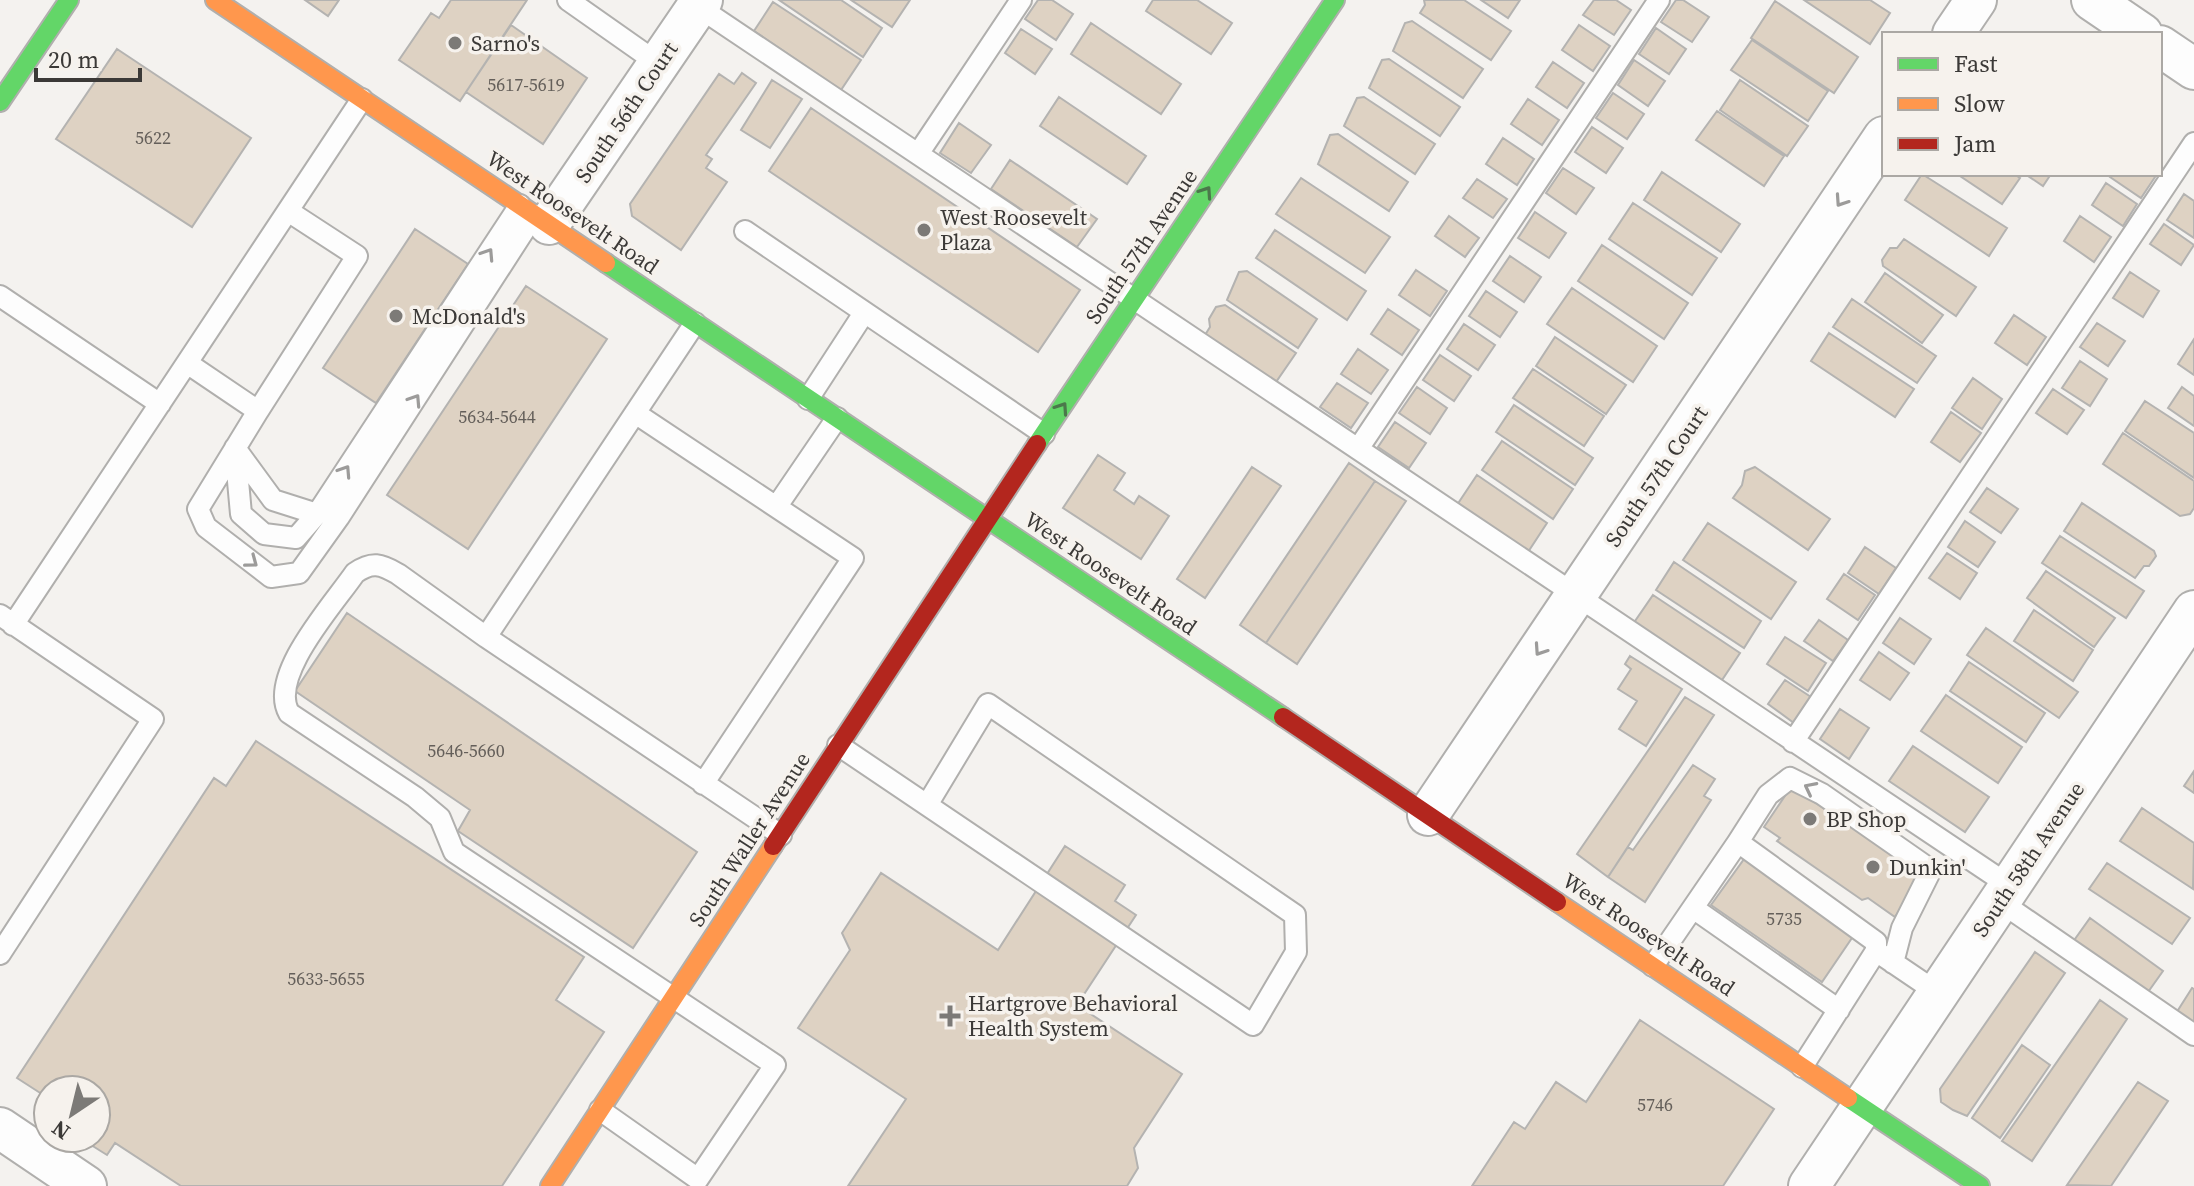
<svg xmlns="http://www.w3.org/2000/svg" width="2194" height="1186" font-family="'Source Serif 4',serif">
<rect width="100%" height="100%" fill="#f4f2ef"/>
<path fill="#ded2c3" stroke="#b4b3b1" stroke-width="2" d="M305,0H339L328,16Z
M451,0H527L460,101L399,60L431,13L439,18Z
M779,0H841L882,28L863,57Z
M851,0H910L892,27Z
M1038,0H1052L1073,14L1056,40L1025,19Z
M1153,0H1197L1232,23L1211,54L1146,11Z
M1424,0H1464L1511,31L1491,60L1420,13L1425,5Z
M1481,0H1520L1508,18Z
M1594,0H1616L1631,10L1614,35L1583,15Z
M1676,0H1683L1709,17L1692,42L1661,22Z
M1804,0H1870L1890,13L1870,44Z
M1775,1L1858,57L1834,93L1751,38Z
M773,2L861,60L841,90L754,31Z
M1412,21L1483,69L1463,98L1393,51L1405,23Z
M1091,23L1181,84L1161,114L1071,54Z
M511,25L587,78L543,144L466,92Z
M1579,25L1610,46L1593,71L1562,50Z
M1656,28L1686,49L1669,74L1639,54Z
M1021,29L1052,49L1035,74L1005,53Z
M1752,40L1828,91L1808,121L1731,70Z
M117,49L251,138L192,227L56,139Z
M1389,59L1460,107L1440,136L1369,88L1382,60Z
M1634,60L1665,81L1648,106L1618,85Z
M1553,62L1584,83L1567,108L1536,87Z
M742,73L756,83L706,155L712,159L706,168L727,182L681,250L632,216L630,204L719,74L734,84Z
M772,80L802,99L770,148L741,130Z
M1740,80L1808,126L1787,156L1720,110Z
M1613,93L1644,114L1627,139L1596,118Z
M1059,97L1146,156L1127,184L1040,126Z
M1364,97L1435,144L1415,174L1344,126L1357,98Z
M1528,99L1559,120L1542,145L1511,124Z
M811,108L1080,290L1038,352L769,171Z
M1717,111L1784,156L1764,186L1696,140Z
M959,123L991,145L971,173L940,153Z
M1592,127L1623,148L1606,173L1575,152Z
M1338,134L1408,182L1389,211L1318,164L1330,135Z
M1503,138L1534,159L1517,185L1486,164Z
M1010,160L1097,219L1077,247L991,189Z
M1563,168L1594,188L1576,214L1546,193Z
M1662,172L1740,224L1721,252L1644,200Z
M1922,174L2007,228L1989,256L1905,200Z
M1957,174H2014L2020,178L2002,204Z
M2025,174H2051L2043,186Z
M2112,174H2157L2141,198L2110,177Z
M1301,178L1390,237L1365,273L1276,214Z
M1477,179L1507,199L1493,218L1463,198Z
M2106,183L2137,204L2123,226L2092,205Z
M2184,194L2194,201V238L2167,220Z
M1633,203L1717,258L1692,295L1609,239Z
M1535,212L1566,233L1549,258L1518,238Z
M1449,216L1479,238L1465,257L1435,236Z
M2080,216L2111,237L2094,262L2064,241Z
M2164,224L2194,245L2181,265L2150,244Z
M415,229L468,264L376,403L323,368Z
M1275,230L1366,291L1347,320L1256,258Z
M1904,239L1976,287L1956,316L1883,266L1882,260L1890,248H1897Z
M1602,245L1688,303L1664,339L1578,281Z
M1510,256L1541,277L1524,302L1493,281Z
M1416,270L1447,291L1430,316L1399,295Z
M1247,271L1317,319L1298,348L1227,300L1239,272Z
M2130,272L2159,291L2143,317L2113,298Z
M1885,273L1943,315L1922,343L1865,302Z
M526,286L607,339L468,549L387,495Z
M1572,288L1657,346L1633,382L1547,324Z
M1486,291L1517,312L1500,337L1469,316Z
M1852,299L1936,356L1917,383L1833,327Z
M1225,305L1296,353L1276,382L1205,335L1210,327L1209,319L1216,307Z
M1388,309L1419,330L1402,355L1371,334Z
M2014,315L2046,337L2027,365L1995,343Z
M2097,323L2125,341L2108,366L2080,347Z
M1464,324L1495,345L1478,370L1447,349Z
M1829,333L1914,389L1895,417L1811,361Z
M1555,337L1626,385L1606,414L1536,366Z
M2194,339V375L2178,364Z
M1358,349L1388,370L1371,394L1341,374Z
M1440,355L1471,376L1454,401L1423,380Z
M2080,361L2107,379L2090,406L2062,388Z
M1533,369L1604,416L1584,446L1513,398Z
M1973,378L2002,399L1982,429L1952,408Z
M1337,383L1368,403L1351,428L1320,407Z
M1417,387L1447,408L1430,434L1399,413Z
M2182,387L2194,396V426L2168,408Z
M2053,389L2084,410L2067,434L2036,413Z
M2145,401L2194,433V478L2125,431Z
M1514,405L1593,458L1575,485L1496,432Z
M1951,412L1981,433L1960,462L1931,442Z
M1395,422L1426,443L1409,468L1378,447Z
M2123,433L2194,481V508L2190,514L2180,516L2103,464Z
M1502,441L1573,489L1553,519L1482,470Z
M1098,455L1125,473L1114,490L1134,504L1139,496L1169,516L1141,559L1063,508Z
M1349,463L1375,481L1266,643L1240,625Z
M1252,467L1281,486L1205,598L1177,579Z
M1755,467L1830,519L1808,550L1733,498L1742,485L1745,471Z
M1477,475L1547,523L1528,552L1457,505Z
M1375,481L1406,501L1297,664L1266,643Z
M1987,488L2018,509L2001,533L1970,512Z
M2082,503L2154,551L2156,556L2149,566H2144L2135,578L2064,531Z
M1965,521L1995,542L1978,567L1948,547Z
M1708,523L1796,582L1771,619L1683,560Z
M2060,536L2144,591L2126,618L2042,563Z
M1865,547L1896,568L1879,594L1848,573Z
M1947,553L1977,573L1960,599L1929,578Z
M1674,562L1761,621L1744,648L1656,590Z
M2046,571L2115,618L2094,647L2027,598Z
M1844,574L1875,595L1858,620L1827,599Z
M1653,595L1740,653L1720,683L1633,624Z
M2034,610L2093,650L2073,681L2014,641Z
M347,613L697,852L633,948L458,831L470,810L295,691Z
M1900,618L1931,639L1914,664L1883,643Z
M1819,620L1848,640L1833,661L1804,641Z
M1986,628L2078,692L2059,718L1967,655Z
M1785,637L1826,663L1808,691L1767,664Z
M1879,652L1909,673L1890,700L1860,680Z
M1630,656L1682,689L1646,746L1619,729L1637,701L1618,689L1631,669L1625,664Z
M1969,662L2045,713L2026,742L1950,691Z
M1785,680L1811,697L1794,723L1768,704Z
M1946,695L2022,747L1998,783L1921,731Z
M1685,697L1714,715L1608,877L1577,854Z
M1840,709L1869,728L1849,759L1820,739Z
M256,741L584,957L556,1000L604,1032L502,1186H181L115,1143L107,1155L80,1138H96V1090H48V1098L17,1078L214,778L226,786Z
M1913,746L1989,797L1965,832L1889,781Z
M1693,765L1715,779L1704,796L1711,800L1645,902L1608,877L1628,847L1633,850Z
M2194,771V793L2184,786Z
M1795,789L1916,871L1920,880L1895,917L1868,898L1862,900L1777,841L1780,838L1764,827L1789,790Z
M2142,808L2194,843L2193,889L2120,841Z
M1065,846L1125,885L1115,901L1136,915L1077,1005L1182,1074L1134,1148L1138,1168L1127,1186H848L906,1099L798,1028L850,950L842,933L881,873L998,950Z
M1747,855L1856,932L1822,982L1711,905Z
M2107,863L2190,918L2172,944L2089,889Z
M2090,918L2163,971L2143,999L2070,946Z
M2035,952L2065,973L1967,1116L1953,1110L1941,1102L1940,1089Z
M2192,988L2194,989V1032L2173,1018Z
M2100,1000L2127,1019L2032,1161L2002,1141Z
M1640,1020L1774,1109L1723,1186H1472L1514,1122L1525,1129L1556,1082L1586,1102Z
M2022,1045L2050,1065L2000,1138L1972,1118Z
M2138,1082L2168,1101L2111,1186L2067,1185Z"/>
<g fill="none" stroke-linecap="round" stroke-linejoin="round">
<g stroke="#b0afad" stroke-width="24">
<path id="lane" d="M568,0L659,64
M694,4L2010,886
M918,154L1021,0
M745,231L1044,434
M0,296L160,404
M695,323L486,637L781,835
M187,363L258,411L357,256L288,211
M808,399L864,313
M258,411L198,509L206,527L271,577L299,573L339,517L534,215
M635,413L853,558L703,784
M235,448L273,500L317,514L520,205
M235,448L241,514L264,534L296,538L317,514
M1358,449L1659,0
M777,506L837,418
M0,615L153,719L0,954
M13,625L362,99
M486,637L398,574C381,564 372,561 355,573C333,605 268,676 289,713L415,797L440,818L454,852L775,1065L698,1179L600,1110
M1793,742L2194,143
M838,745L1253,1025L1296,952L1295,915L988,704L927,805
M1738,842L1768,795L1790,778L1822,794L1931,870L1902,928L1893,963
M1999,901L2194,1035
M1693,908L1839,1010
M1653,966L1738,842L1876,942V951L1938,993
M1802,1067L1876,951"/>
</g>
<g stroke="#b0afad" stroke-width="44">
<path id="street" d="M2092,0L2142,34
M1953,34L1976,0
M2160,46L2194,69
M549,224L702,0
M1428,815L1884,137
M0,1128L86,1186
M1809,1186L2194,611"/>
</g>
<g stroke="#b0afad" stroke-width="22">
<path id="fast" d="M0,102L69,0
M606,263L1283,717
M1037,444L1335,0
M1848,1098L1980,1186"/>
</g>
<g stroke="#b0afad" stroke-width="22">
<path id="slow" d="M215,0L606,263
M1557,902L1848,1098
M550,1186L773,846"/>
</g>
<g stroke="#b0afad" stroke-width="22">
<path id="jam" d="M1283,717L1557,902
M773,846L1037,444"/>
</g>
<use href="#lane" stroke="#fdfdfd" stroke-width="20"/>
<use href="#street" stroke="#fdfdfd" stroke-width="40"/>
<use href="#fast" stroke="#63d668" stroke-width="18"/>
<use href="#slow" stroke="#ff974d" stroke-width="18"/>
<use href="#jam" stroke="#b3261e" stroke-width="18"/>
</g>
<defs><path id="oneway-chevron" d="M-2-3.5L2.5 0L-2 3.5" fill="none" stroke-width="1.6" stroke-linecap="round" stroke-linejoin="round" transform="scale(2)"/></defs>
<g stroke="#4b784b">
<use href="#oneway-chevron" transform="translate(1206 192) rotate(-56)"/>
<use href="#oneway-chevron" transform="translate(1062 408) rotate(-56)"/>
</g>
<g stroke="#9c9b9a">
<use href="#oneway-chevron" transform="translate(1841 201) rotate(124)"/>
<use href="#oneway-chevron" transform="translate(488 254) rotate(-57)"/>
<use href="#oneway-chevron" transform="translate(415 400) rotate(-57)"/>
<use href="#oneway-chevron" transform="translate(345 471) rotate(-57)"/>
<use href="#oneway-chevron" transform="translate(252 562) rotate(37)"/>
<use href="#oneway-chevron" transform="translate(1540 650) rotate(124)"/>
<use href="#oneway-chevron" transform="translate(1810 788) rotate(-153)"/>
</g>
<g fill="#7c7a77" stroke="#f6f2ed" stroke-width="3">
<circle cx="455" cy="43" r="8"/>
<circle cx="924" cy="230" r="8"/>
<circle cx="396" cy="316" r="8"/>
<circle cx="1810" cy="819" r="8"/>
<circle cx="1873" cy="867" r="8"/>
<path d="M946 1004h8v8h8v8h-8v8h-8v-8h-8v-8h8z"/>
</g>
<g text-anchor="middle" stroke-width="7" stroke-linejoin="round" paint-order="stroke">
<g font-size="18" fill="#645f5a">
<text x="526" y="91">5617-5619</text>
<text x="153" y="144">5622</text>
<text x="497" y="423">5634-5644</text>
<text x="466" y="757">5646-5660</text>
<text x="1784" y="925">5735</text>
<text x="326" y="985">5633-5655</text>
<text x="1655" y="1111">5746</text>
</g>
<g font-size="22" fill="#3b3937" stroke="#f6f2ed" text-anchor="start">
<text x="471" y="51">Sarno's</text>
<text x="940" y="225">West Roosevelt<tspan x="940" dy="25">Plaza</tspan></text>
<text x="412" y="324">McDonald's</text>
<text x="1826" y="827">BP Shop</text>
<text x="1889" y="875">Dunkin'</text>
<text x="968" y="1011">Hartgrove Behavioral<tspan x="968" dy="25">Health System</tspan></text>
</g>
<g font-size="22" fill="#3b3937" stroke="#f6f2ed">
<text transform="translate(626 112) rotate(-56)" y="8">South 56th Court</text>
<text transform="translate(573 212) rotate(34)" y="8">West Roosevelt Road</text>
<text transform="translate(1141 246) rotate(-56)" y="8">South 57th Avenue</text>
<text transform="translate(1656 476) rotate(-56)" y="8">South 57th Court</text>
<text transform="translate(1111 573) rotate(34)" y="8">West Roosevelt Road</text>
<text transform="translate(749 839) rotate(-57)" y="8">South Waller Avenue</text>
<text transform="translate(2028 859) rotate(-56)" y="8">South 58th Avenue</text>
<text transform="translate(1649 934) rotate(34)" y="8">West Roosevelt Road</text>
</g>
</g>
<rect x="1882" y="32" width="280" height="144" fill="#f6f2ed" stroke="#aba8a4" stroke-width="2"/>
<rect x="1898" y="58" width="40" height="12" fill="#63d668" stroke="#aba8a4" stroke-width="2"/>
<text x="1954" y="72" font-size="24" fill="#3b3937">Fast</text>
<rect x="1898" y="98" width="40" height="12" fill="#ff974d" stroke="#aba8a4" stroke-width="2"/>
<text x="1954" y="112" font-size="24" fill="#3b3937">Slow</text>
<rect x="1898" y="138" width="40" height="12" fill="#b3261e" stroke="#aba8a4" stroke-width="2"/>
<text x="1954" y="152" font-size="24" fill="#3b3937">Jam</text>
<g transform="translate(72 1114) rotate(215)"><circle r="38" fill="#f6f2ed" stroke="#aba8a4" stroke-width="2"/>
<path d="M0-6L14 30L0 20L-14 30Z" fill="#7c7a77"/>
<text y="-12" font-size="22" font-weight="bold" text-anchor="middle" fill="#3b3937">N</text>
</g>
<path d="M36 68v12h104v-12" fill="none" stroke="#3b3937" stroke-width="4"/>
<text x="48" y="68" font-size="24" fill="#3b3937" stroke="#f6f2ed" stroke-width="6" paint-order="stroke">20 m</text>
</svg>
